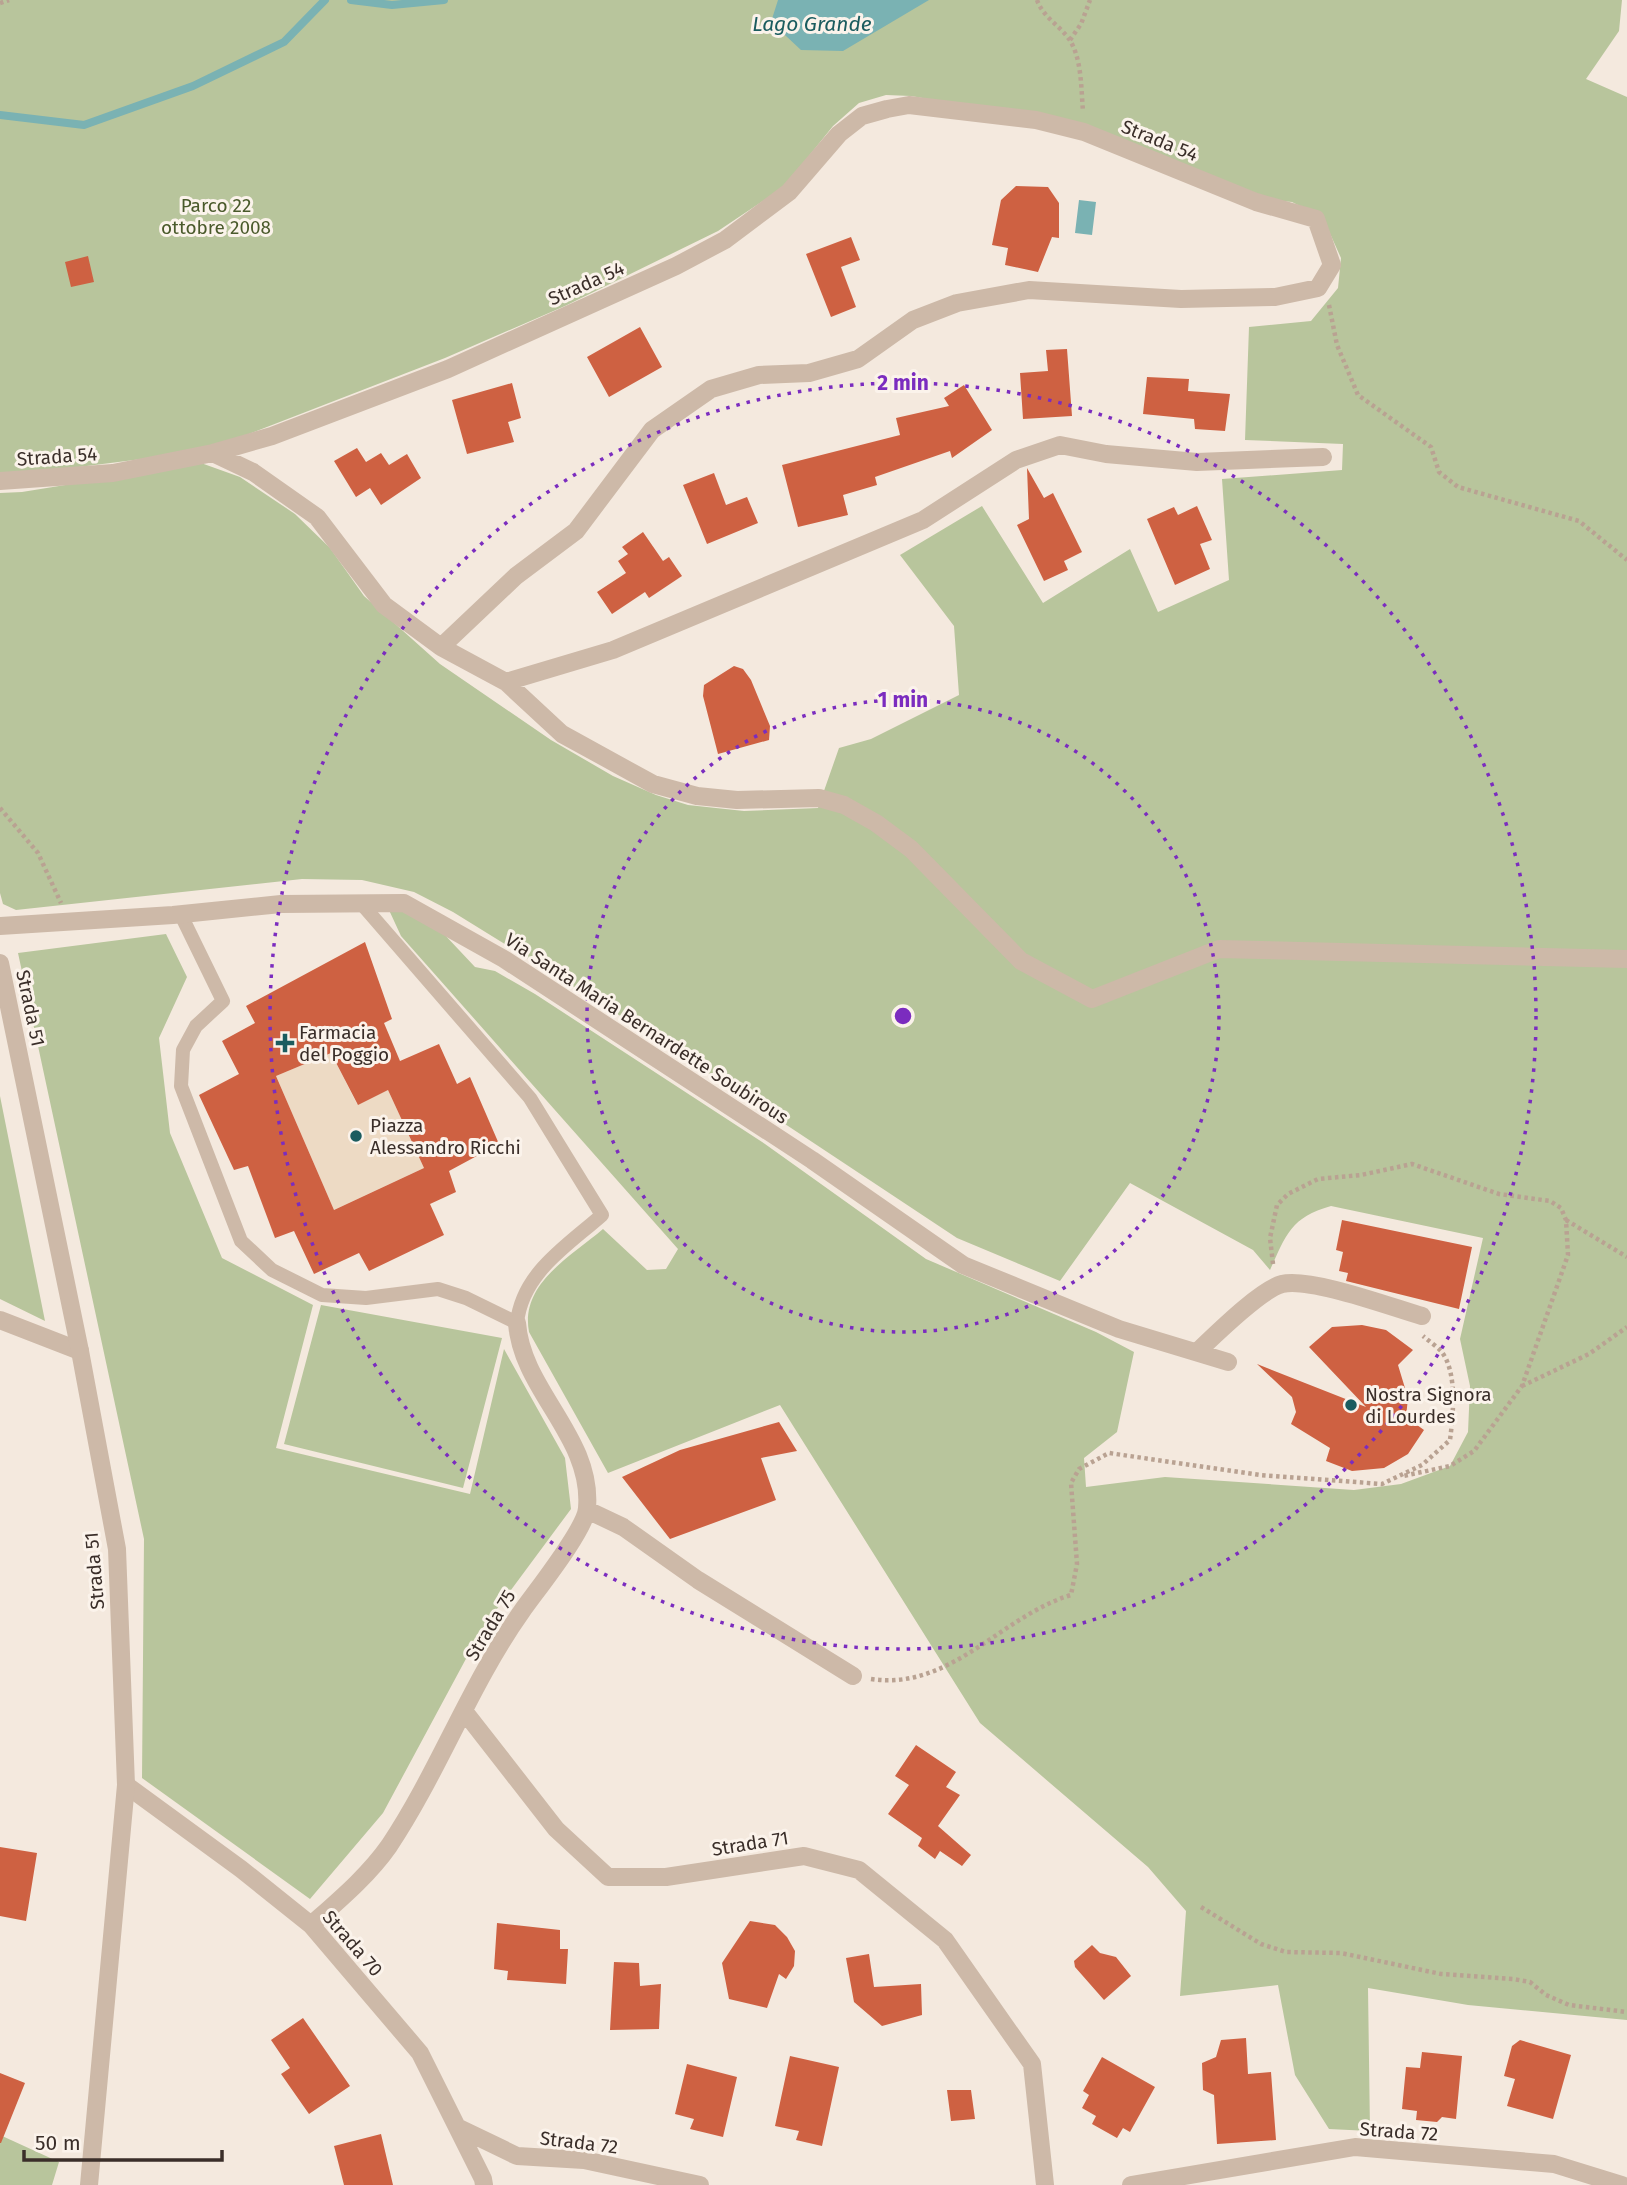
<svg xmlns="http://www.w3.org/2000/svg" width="1627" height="2185" font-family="'Fira Sans',sans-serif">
<rect width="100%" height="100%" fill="#f4e9de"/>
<path fill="#b8c59c" d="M0,0H1622L1619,31L1586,79L1627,97V2020L1468,2005L1368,1988L1370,2131L1329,2129L1295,2075L1278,1985L1180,1996L1186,1911L1148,1867L980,1723L780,1405L608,1473L529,1332C520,1284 570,1257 603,1229L647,1270L666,1269L678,1249L401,936L389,910L403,909L443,933L475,967L495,971L535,994L765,1144L926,1259L1096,1332L1134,1352L1117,1432L1084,1458L1086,1487L1165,1477L1354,1490L1401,1484L1450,1466L1468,1432L1470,1386L1460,1339L1483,1238L1331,1206C1291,1217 1286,1235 1270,1270L1253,1250L1130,1183L1060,1281L957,1238L648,1033L453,912L414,892L362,880L302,879L16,910L3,904L0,893V493L22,492L201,463L240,477L295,514L330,548L364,596L440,664L551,740L613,776L656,795L688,805L744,811L818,808L839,748L871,739L959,695L954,626L900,555L982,506L1043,603L1130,549L1158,612L1229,580L1222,479L1342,470L1343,444L1245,440L1249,327L1311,321L1338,288L1341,258L1323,218L1292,202L1258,199L1094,128L911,96L886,95L859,103L833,126L784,187L718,231L565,306L445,358L205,451L0,477Z
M166,934L187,977L159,1038L170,1133L222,1258L313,1305L276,1448L470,1494L504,1349L565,1458L571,1509L482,1629L383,1813L310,1899L142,1778L144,1539L18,953Z
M0,1096L45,1321L0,1299Z
M321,1305L502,1338L463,1488L284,1444Z
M0,2135L59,2162L52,2185H0Z"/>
<path fill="#eddac4" d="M331,1053L357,1104L388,1090L424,1168L334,1210L276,1076Z"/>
<path fill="#7ab2b3" d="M778,0H929L843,51L801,50L771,22Z
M1079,200L1096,202L1092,235L1075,233Z"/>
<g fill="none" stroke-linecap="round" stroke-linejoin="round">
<path stroke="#7ab2b3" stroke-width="8" d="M351,0L392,5L444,0
M0,115L84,125L193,86L284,42L325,0"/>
</g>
<path fill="#ce6142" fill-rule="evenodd" d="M1016,186L1048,187L1059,203V238L1052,237L1038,272L1005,265L1008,248L992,245L1001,200Z
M851,237L860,260L841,267L856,307L831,317L806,254Z
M88,256L94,282L71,287L65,262Z
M640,327L662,367L609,397L587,357Z
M1067,349L1072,416L1023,419L1020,373L1048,371L1046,350Z
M1147,377L1189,379L1188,391L1230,394L1225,431L1195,429L1194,419L1143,414Z
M512,383L521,418L508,422L514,442L467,454L452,400Z
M964,385L992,430L952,458L950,451L875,477L877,485L843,495L848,515L798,527L782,465L900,435L896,418L949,406L944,398Z
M357,448L366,462L381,453L389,465L407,454L421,478L381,505L370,488L356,497L334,461Z
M1027,468L1044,498L1053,493L1082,552L1064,561L1068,570L1044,581L1017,525L1029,519Z
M714,473L726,505L747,497L758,523L707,544L683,485Z
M1197,506L1212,540L1200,544L1210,569L1175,585L1147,519L1174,507L1178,515Z
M643,532L663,561L669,557L682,576L649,598L645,592L612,614L597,592L626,573L618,561L628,554L622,547Z
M734,666L743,669L751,680L770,726L769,740L718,754L703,696L704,685Z
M365,942L392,1019L384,1023L400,1061L439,1044L457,1084L470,1077L499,1144L449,1171L456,1192L430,1204L444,1235L369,1271L359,1253L314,1274L294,1231L275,1238L248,1166L234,1170L199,1095L239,1074L222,1041L255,1023L246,1006ZM331,1053L358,1105L388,1090L424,1168L334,1210L276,1076Z
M1342,1220L1472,1247L1459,1309L1346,1281L1348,1273L1339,1271L1343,1252L1336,1250Z
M1362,1325L1386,1330L1413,1350L1398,1365L1408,1398L1406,1417L1424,1430L1408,1454L1384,1468L1352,1471L1326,1461L1330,1448L1291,1424L1296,1412L1292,1397L1257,1364L1366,1407L1309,1347L1332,1327Z
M779,1422L797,1451L761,1458L776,1500L670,1539L622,1477L680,1450Z
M916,1745L956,1772L946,1787L960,1795L938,1826L971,1855L962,1866L940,1851L935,1859L918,1846L922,1838L888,1814L909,1785L895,1776Z
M0,1847L37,1853L26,1921L0,1916Z
M750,1921L775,1925L787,1937L795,1951L794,1966L786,1979L779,1974L767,2008L729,1999L722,1963Z
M497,1923L560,1930V1949H568L566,1984L507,1980L508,1971L494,1969Z
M1092,1945L1100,1953L1116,1957L1131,1976L1104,2000L1075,1967L1074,1961Z
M869,1954L874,1987L921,1984L922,2015L882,2026L854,2002L846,1958Z
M614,1962L639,1963L640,1986L661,1984L659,2029L610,2030Z
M303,2018L350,2086L309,2114L281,2074L290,2068L271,2040Z
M1246,2038L1248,2074L1271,2072L1276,2140L1217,2144L1214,2095L1203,2090L1202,2063L1216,2057L1221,2040Z
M1520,2040L1571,2055L1553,2119L1507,2106L1515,2079L1504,2076L1512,2046Z
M1422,2052L1462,2056L1456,2119L1442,2117L1437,2122L1416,2120L1417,2111L1402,2109L1406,2067L1420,2068Z
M790,2056L839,2067L822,2146L796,2140L799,2131L775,2126Z
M1102,2057L1155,2087L1130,2132L1123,2128L1117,2138L1092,2124L1096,2116L1082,2108L1089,2095L1083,2091Z
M687,2064L737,2077L723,2137L690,2129L694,2119L675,2114Z
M0,2073L25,2083L1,2143H0Z
M947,2090H971L975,2119L951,2121Z
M381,2134L393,2185H344L334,2146Z"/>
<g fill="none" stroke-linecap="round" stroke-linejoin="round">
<path stroke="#b9a292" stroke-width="4.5" stroke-dasharray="3.5 3.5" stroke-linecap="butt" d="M1037,0C1043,17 1059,25 1069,39C1082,58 1081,89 1083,111
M0,3L9,0
M1070,40L1081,24L1090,0
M1329,305L1337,345L1358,395L1431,447L1439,472L1458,487L1579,521L1627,560
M0,808L38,853L61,903
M1566,1220L1627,1257
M1273,1264L1270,1238L1277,1205L1288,1194L1318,1179L1361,1175L1412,1164L1499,1194L1550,1201L1561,1208L1566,1220L1568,1255L1522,1386L1474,1451L1450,1466L1403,1476
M1522,1386L1589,1354L1627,1327
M871,1679C951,1691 1001,1616 1071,1595L1077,1564L1071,1483L1079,1469L1109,1453L1260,1475L1382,1484L1422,1465L1450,1440C1453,1416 1458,1372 1441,1351C1436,1346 1429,1341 1423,1336
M1201,1907L1261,1944L1286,1952L1341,1953L1441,1974L1513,1979L1530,1982L1546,1995L1569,2005L1627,2012"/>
<path stroke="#cdb9a8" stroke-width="14" d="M181,915L223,1001L196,1026L183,1050L181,1086L241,1241L272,1270L322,1295L366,1298L438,1289L466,1298L517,1323C522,1273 567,1246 602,1215L530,1098L360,902"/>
<path stroke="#cdb9a8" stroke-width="18" d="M213,453L253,472L317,517L384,605L441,647L506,682L562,734L653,784L697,796L737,800L819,798L844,805L876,823L911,849L1021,961L1092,999L1219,949L1627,959
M0,481L113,473L213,453L272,436L448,369L676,266L725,240L789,192L839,134L862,116L887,109L909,105L1036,120L1084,132L1256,202L1316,219L1332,265L1318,288L1275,297L1181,299L1029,290L957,303L913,320L858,359L809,373L759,375L711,389L652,430L576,531L516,576L441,647
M506,682L613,650L923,520L1016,460L1060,445L1106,454L1197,462L1323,457
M0,926L173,915L281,904L404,903L504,959L812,1160L963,1265L1119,1329L1228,1362
M0,1320L80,1351
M1198,1351C1216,1334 1260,1290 1282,1284C1310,1277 1391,1307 1422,1316
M587,1510L623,1527L698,1580L853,1676
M464,1711L556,1829L608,1877H666L804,1856L859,1870L945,1940L1032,2064L1045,2185
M126,1785L241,1869L311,1925L420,2053L483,2179L484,2185
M311,1925C338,1901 368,1876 389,1846C439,1771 470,1684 522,1611C536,1591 586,1529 587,1508C593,1437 522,1391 517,1323
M457,2127L517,2156L584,2160L700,2185
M1131,2185L1355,2147L1554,2164L1622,2185"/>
<path stroke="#cdb9a8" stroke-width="18" d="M0,963L80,1351L117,1549L126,1785L89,2185"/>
</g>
<g fill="none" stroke="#7b2cbf" stroke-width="3.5" stroke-dasharray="3.5 7">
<circle cx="903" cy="1016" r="316"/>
<circle cx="903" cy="1016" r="633"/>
</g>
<g fill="#1b5c5f" stroke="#fbf3eb" stroke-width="2.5">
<path d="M281.5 1032.5h7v7h7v7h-7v7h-7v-7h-7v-7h7z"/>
<circle cx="356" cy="1136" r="7"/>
<circle cx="1351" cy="1405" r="7"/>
</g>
<g text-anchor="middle" stroke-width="6" stroke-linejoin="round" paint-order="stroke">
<g font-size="19" fill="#3a2e29" stroke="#fbf3eb">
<text transform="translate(1160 140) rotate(22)" y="7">Strada 54</text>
<text transform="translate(586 283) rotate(-24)" y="7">Strada 54</text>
<text transform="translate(57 456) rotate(-4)" y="7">Strada 54</text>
<text transform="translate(31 1008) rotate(78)" y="7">Strada 51</text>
<text transform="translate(647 1028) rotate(33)" y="7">Via Santa Maria Bernardette Soubirous</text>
<text transform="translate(94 1571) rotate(-95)" y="7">Strada 51</text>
<text transform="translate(490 1625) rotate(-59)" y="7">Strada 75</text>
<text transform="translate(750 1843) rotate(-9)" y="7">Strada 71</text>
<text transform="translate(353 1943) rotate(49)" y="7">Strada 70</text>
<text transform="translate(1399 2131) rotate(4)" y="7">Strada 72</text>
<text transform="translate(579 2142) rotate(7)" y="7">Strada 72</text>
</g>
<g font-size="19" fill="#4a5a2b" stroke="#fbf3eb">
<text x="216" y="212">Parco 22<tspan x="216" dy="22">ottobre 2008</tspan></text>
</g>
<g font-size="19" fill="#3a2e29" stroke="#fbf3eb" text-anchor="start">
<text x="299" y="1039">Farmacia<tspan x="299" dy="22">del Poggio</tspan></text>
<text x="370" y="1132">Piazza<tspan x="370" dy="22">Alessandro Ricchi</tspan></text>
<text x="1365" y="1401">Nostra Signora<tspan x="1365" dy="22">di Lourdes</tspan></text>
</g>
<g font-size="21" font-style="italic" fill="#1b5c5f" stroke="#fbf3eb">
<text x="812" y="31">Lago Grande</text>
</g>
</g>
<circle cx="903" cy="1016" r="10" fill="#7b2cbf" stroke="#fbf3eb" stroke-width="3.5"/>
<g font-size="21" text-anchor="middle" font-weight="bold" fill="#7b2cbf" stroke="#fbf3eb" stroke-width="6" stroke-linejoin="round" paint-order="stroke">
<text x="903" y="390">2 min</text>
<text x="903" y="707">1 min</text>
</g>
<path d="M24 2150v10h198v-10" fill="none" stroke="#3a2e29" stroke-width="3.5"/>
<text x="35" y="2150" font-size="21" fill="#3a2e29" stroke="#fbf3eb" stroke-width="5" paint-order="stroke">50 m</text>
</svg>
